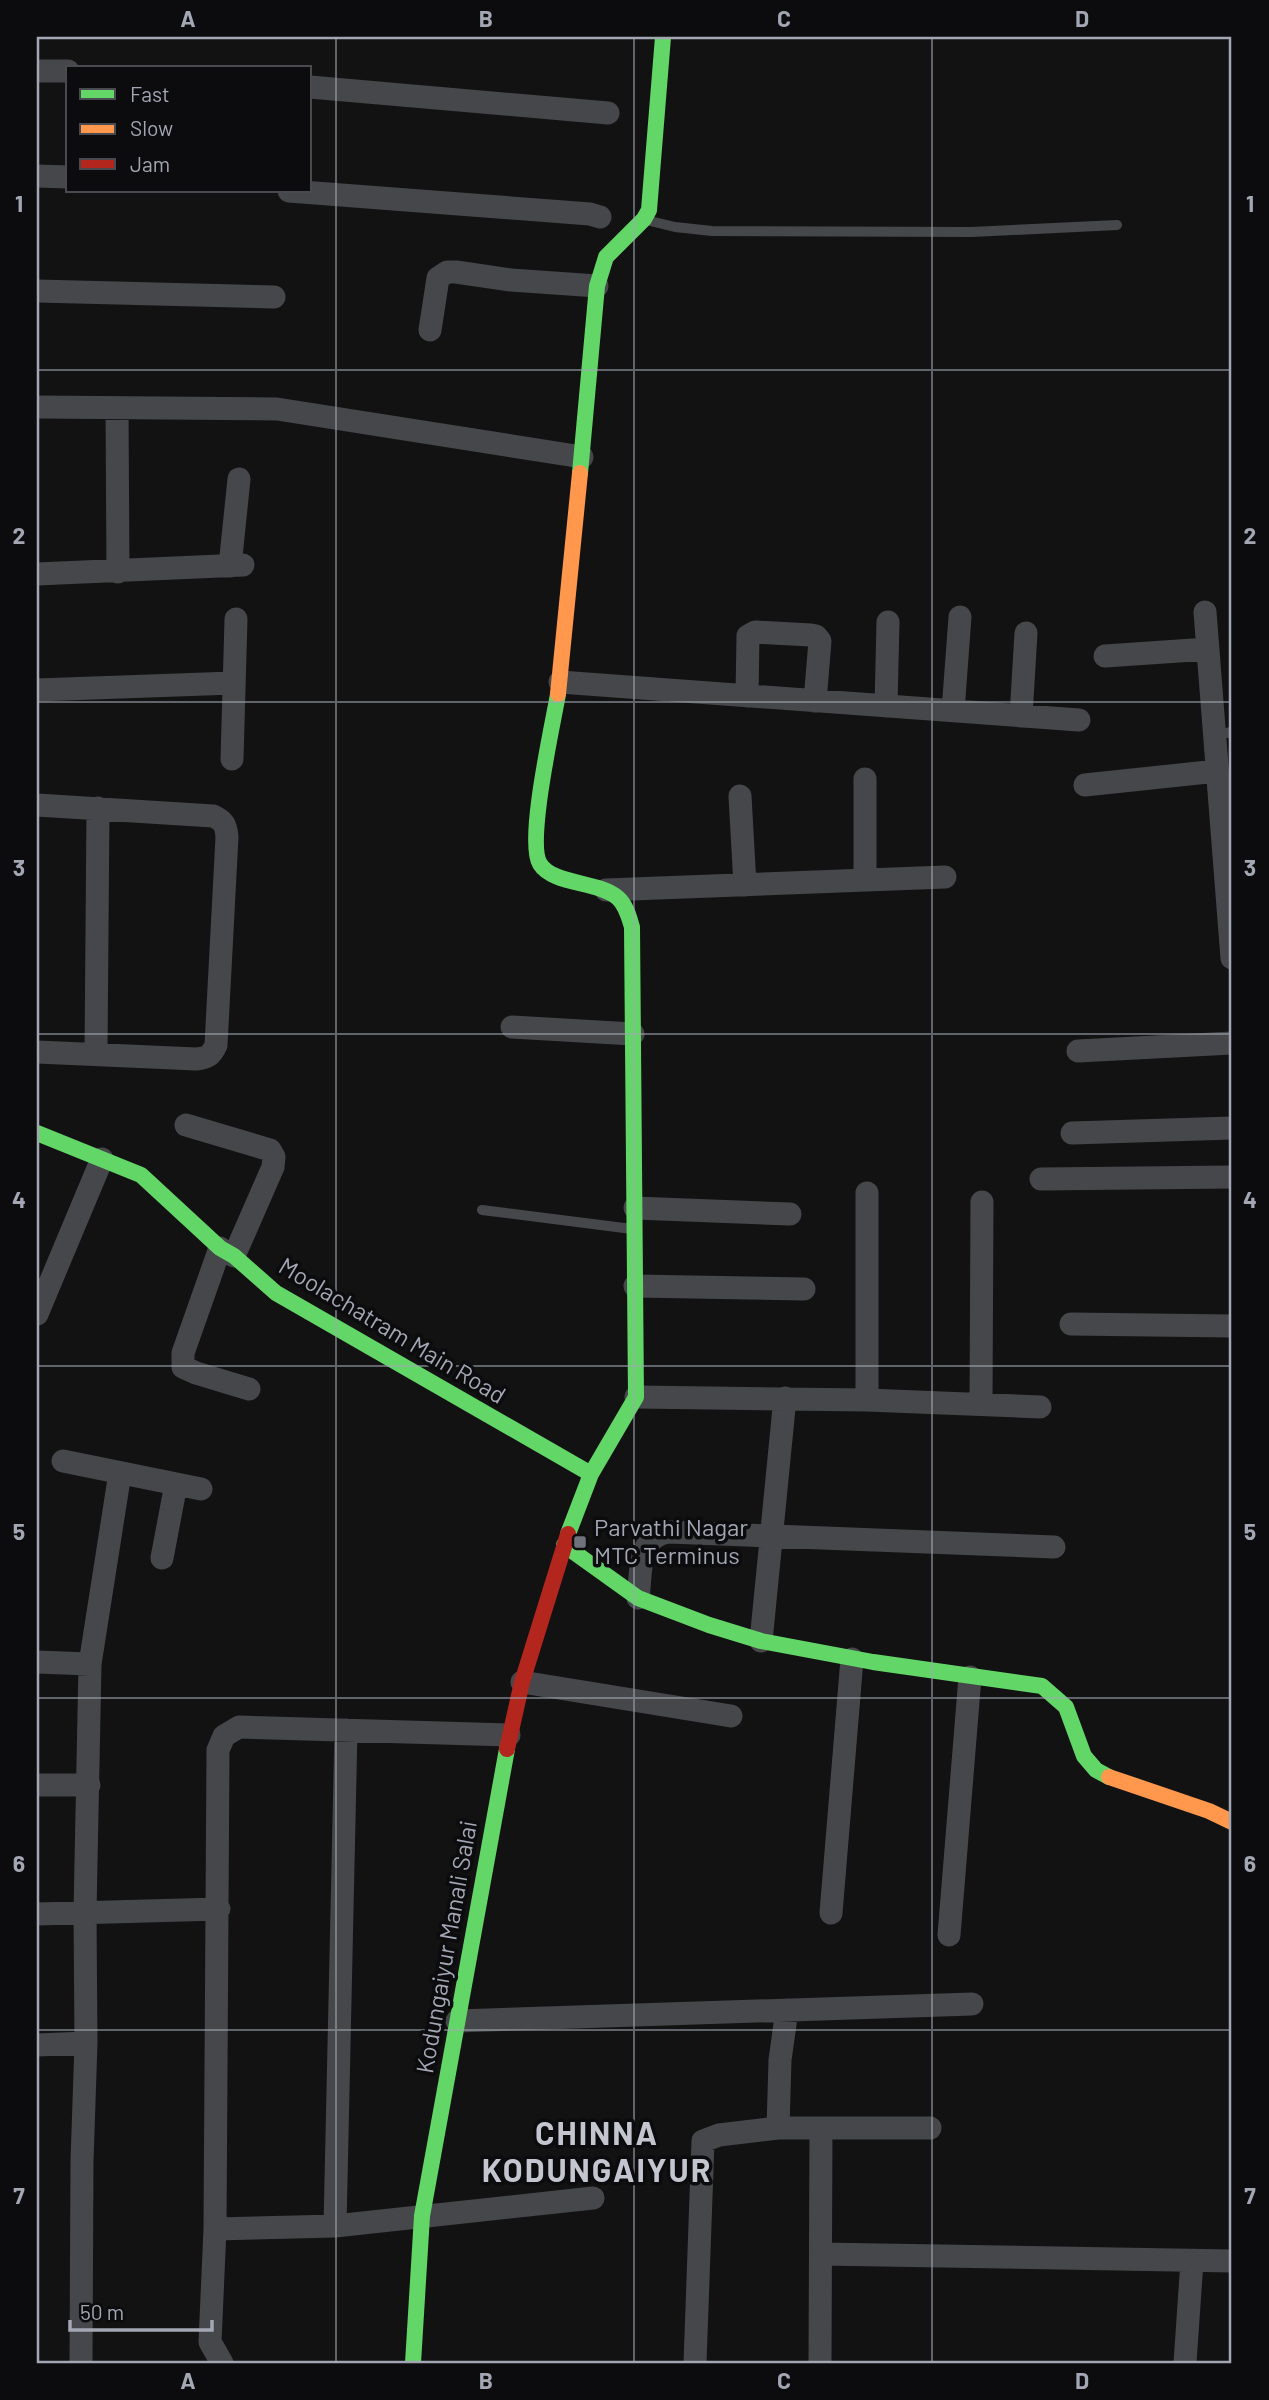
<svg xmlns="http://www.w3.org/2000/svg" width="1269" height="2400" font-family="Barlow,sans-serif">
<rect width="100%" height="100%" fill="#121212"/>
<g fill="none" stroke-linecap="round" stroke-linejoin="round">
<path stroke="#46474b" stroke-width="10" d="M646,220L675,227L712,231L972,232L1117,225
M1215,735L1232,732
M482,1210L632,1229"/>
<path stroke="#46474b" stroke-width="23" d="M37,71H68
M310,87L608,113
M37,176L68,177
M289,191L590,214L600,217
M37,291L274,297
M430,330L438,278L447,272H456L511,280L597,286
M37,407L277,409L582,457
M117,408L118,572
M230,566L239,479
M37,574L243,565
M1205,612L1232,958
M1105,656L1208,649
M560,682L1079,720
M37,690L233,683
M747,696L748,636L755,632L811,635L816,636L820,641L815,701
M886,706L888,622
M953,711L960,617
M1021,716L1026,633
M232,759L236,619
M1085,785L1217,771
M740,796L745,885
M37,805L213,816C224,821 226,825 227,837L216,1045C211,1056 207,1058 196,1059L37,1052
M865,880V779
M606,890L945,877
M512,1027L633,1034
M1078,1051L1232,1043
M96,1054L98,808
M186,1125L270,1150L274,1157L273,1167L234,1256
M1072,1133L1232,1128
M1041,1179L1232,1177
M635,1208L790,1214
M220,1248L183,1353V1367L196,1373L249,1389
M635,1286L804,1289
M37,1314L102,1159
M1071,1324L1232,1326
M636,1397L867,1400L1040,1407
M867,1400V1193
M981,1404L982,1202
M63,1461L201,1489
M162,1558L176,1484
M638,1598C642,1571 636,1537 669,1532L1054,1547
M761,1641L785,1398
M37,1662L90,1664
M522,1682L731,1716
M37,1785H89
M831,1913L852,1659
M37,1914L219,1909
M949,1935L970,1677
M457,2021L972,2004
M37,2045L86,2043
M778,2128L780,2060L787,2010
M335,2226L346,1730
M215,2229L335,2226L593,2198
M821,2254L1232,2261
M81,2363L82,2161L86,2043L85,1913L90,1664L120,1473
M222,2363L210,2342L215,2229L218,1750L224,1736L239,1727L509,1735
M695,2363L703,2141L719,2135L778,2128H930
M820,2363L821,2129
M1185,2363L1192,2261"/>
<path stroke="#63d668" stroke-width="16" d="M580,473L597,286L606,257L644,219L649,210L663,37
M558,694C553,724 526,842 540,864C553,885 599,881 618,898C626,905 629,917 632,927L636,1397L591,1474L568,1534
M37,1133L141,1175L220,1248L234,1256L276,1293L591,1474
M564,1545L638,1598L709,1625L761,1641L873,1662L1042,1686L1066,1707L1084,1756L1096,1770L1109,1777
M413,2363L422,2216L507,1749"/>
<path stroke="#ff974d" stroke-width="16" d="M558,694L580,473
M1109,1777L1209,1811L1232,1822"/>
<path stroke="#b3261e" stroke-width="16" d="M507,1749L522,1682L568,1534"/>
</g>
<path fill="none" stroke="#a3a7b3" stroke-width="2" stroke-opacity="0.55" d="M336,37V2363M634,37V2363M932,37V2363M37,370H1232M37,702H1232M37,1034H1232M37,1366H1232M37,1698H1232M37,2030H1232"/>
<rect fill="#70737b" stroke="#0c0c0e" stroke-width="2.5" x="573" y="1535" width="14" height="14" rx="3.5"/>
<g text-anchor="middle" stroke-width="7" stroke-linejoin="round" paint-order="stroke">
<g font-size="24" fill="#a3a7b3" stroke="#0c0c0e">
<text transform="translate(392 1331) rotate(31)" y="8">Moolachatram Main Road</text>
<text transform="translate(447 1947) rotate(-80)" y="8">Kodungaiyur Manali Salai</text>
</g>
<g font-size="24" fill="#a3a7b3" stroke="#0c0c0e" text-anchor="start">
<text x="594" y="1536">Parvathi Nagar<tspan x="594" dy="28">MTC Terminus</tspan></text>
</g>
<g font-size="32" font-weight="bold" letter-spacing="2" fill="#c4c6cf" stroke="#0c0c0e">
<text x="597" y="2145">CHINNA<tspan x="597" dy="37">KODUNGAIYUR</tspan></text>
</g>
</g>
<rect width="1269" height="2400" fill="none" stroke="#0c0c0e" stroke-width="77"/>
<rect x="66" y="66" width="245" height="126" fill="#0c0c0e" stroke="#484a50" stroke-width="2"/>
<rect x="80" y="89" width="35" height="10" fill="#63d668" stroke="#484a50" stroke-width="2"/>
<text x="130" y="102" font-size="21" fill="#a3a7b3">Fast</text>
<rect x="80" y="124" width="35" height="10" fill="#ff974d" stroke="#484a50" stroke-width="2"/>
<text x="130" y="136" font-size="21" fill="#a3a7b3">Slow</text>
<rect x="80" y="159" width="35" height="10" fill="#b3261e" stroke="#484a50" stroke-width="2"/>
<text x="130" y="172" font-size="21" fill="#a3a7b3">Jam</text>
<path d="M70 2320v10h142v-10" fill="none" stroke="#a3a7b3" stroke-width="3.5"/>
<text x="80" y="2320" font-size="21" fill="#a3a7b3" stroke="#0c0c0e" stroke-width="5" paint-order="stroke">50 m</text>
<rect x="38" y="38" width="1192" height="2324" fill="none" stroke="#a3a7b3" stroke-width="2.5"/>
<g font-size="23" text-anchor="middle" font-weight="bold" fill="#a3a7b3">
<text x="188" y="27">A</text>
<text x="486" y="27">B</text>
<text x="784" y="27">C</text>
<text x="1082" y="27">D</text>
<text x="19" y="212">1</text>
<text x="1250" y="212">1</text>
<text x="19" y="544">2</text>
<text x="1250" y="544">2</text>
<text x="19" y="876">3</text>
<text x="1250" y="876">3</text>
<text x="19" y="1208">4</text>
<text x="1250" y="1208">4</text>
<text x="19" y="1540">5</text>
<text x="1250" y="1540">5</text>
<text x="19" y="1872">6</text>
<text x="1250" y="1872">6</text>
<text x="19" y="2204">7</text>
<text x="1250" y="2204">7</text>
<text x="188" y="2389">A</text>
<text x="486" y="2389">B</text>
<text x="784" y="2389">C</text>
<text x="1082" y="2389">D</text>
</g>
</svg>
